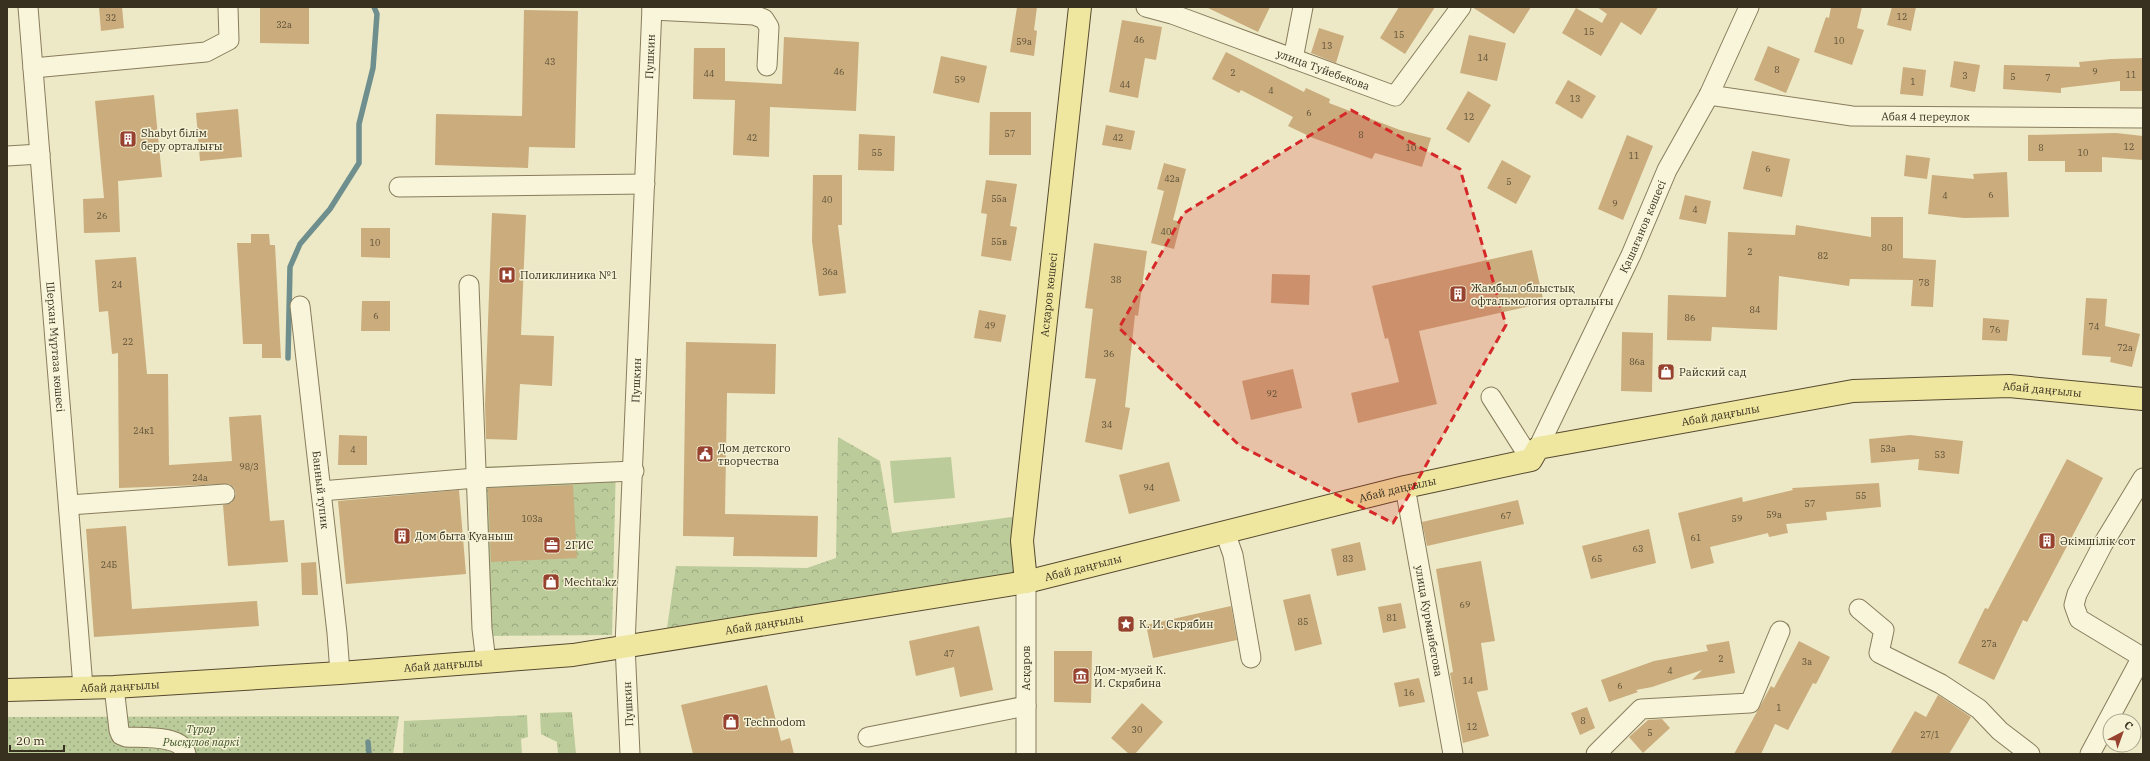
<svg xmlns="http://www.w3.org/2000/svg" width="2150" height="761" font-family="'IBM Plex Serif',serif">
<defs>
<pattern id="grass-tufts" width="24" height="20" patternUnits="userSpaceOnUse"><rect width="24" height="20" fill="#bccb9a"/><path d="M3 7l-1-3M5 7V3M7 7l1-3M15 17l-1-3M17 17v-4M19 17l1-3" fill="none" stroke="#9aa57d"/></pattern>
<pattern id="forest-crowns" width="20" height="18" patternUnits="userSpaceOnUse"><rect width="20" height="18" fill="#bccb9a"/><path d="M2 6a3 3 0 1 1 6 0M12 15a3 3 0 1 1 6 0" fill="none" stroke="#9aa57d"/></pattern>
<pattern id="park-dots" width="8" height="8" patternUnits="userSpaceOnUse"><rect width="8" height="8" fill="#bccb9a"/><path d="M2 2h.1M6 6h.1" fill="none" stroke="#9aa57d" stroke-width="1.8" stroke-linecap="round"/></pattern>
</defs>
<rect width="100%" height="100%" fill="#ede9c6"/>
<path fill="url(#grass-tufts)" d="M572,712L576,754H558L557,742L541,734L540,713Z
M527,715L528,737L521,739L522,754H403L404,721Z"/>
<path fill="url(#forest-crowns)" d="M838,437L880,461L892,533L1012,517L1022,595L864,598L667,628L676,566L807,568L836,558Z
M616,462L612,635L484,636L472,467Z"/>
<path fill="url(#park-dots)" d="M399,716L393,754H7V717Z"/>
<path fill="#bccb9a" d="M951,457L955,498L894,503L890,461Z"/>
<g fill="none" stroke-linecap="round" stroke-linejoin="round">
<path stroke="#6e8f8e" stroke-width="5.5" d="M288,358L290,267L300,244L330,209L359,163V124L373,68L377,14L374,7
M368,742L369,754"/>
</g>
<path fill="#caac7d" d="M99,7H122L124,28L101,31Z
M260,7H309V44L260,43Z
M1017,7H1037L1034,30L1037,31L1034,56L1010,52Z
M1206,7H1270L1258,32Z
M1399,7H1435L1405,54L1380,38Z
M1472,7H1531L1514,34Z
M1597,7H1658L1641,35L1621,22L1601,56L1562,33L1576,8L1602,23L1607,14Z
M1831,7H1862L1857,28L1864,30L1852,65L1814,52L1826,17L1829,18Z
M1892,7H1916L1911,31L1887,25Z
M524,10L578,11L575,148L529,147L528,168L435,165L436,114L522,116Z
M1122,20L1162,27L1156,60L1145,58L1138,98L1109,92Z
M1319,28L1344,36L1336,63L1311,53Z
M1469,35L1506,43L1497,81L1460,73Z
M784,37L859,42L856,111L770,107L769,157L733,155L735,100L693,99L694,48H725V81L782,84Z
M1768,46L1800,59L1786,93L1754,80Z
M1226,52L1304,92L1306,88L1330,99L1329,103L1400,130L1431,138L1422,167L1375,153L1372,159L1313,138L1288,126L1293,117L1241,90L1239,93L1212,79Z
M941,56L987,66L979,103L933,93Z
M2143,58V91H2120V81L2061,88V93L2003,89L2004,65L2080,67L2079,62L2111,59Z
M1954,61L1980,65L1975,92L1950,87Z
M1903,67L1926,70L1923,96L1900,94Z
M1568,80L1596,96L1582,119L1555,103Z
M1468,91L1491,105L1469,143L1446,129Z
M154,95L162,177L118,181L120,232L84,233L83,199L104,198L95,101Z
M238,109L242,157L200,161L196,113Z
M990,112H1031V155H989Z
M1106,125L1135,131L1131,150L1102,145Z
M2116,133L2143,136V160L2102,157V172H2065V161H2028V135Z
M859,134L895,136L894,171L858,170Z
M1627,135L1653,146L1623,220L1598,209Z
M1752,151L1790,159L1782,197L1743,189Z
M1906,155L1930,158L1927,179L1904,176Z
M1502,160L1531,176L1516,204L1487,188Z
M1164,163L1186,169L1173,220L1181,222L1174,249L1151,243L1164,191L1157,189Z
M2007,172L2009,217L1964,218L1928,214L1932,175L1974,179L1973,174Z
M813,175H842V225H838L846,293L819,296L812,241Z
M986,180L1017,184L1010,226L1017,227L1011,261L981,256L987,214L981,213Z
M1685,195L1711,201L1706,224L1679,219Z
M492,213L526,215L521,335L554,336L552,386L520,384L517,440L486,439L485,404Z
M1871,217H1903V258L1936,260L1933,307L1911,306L1913,280L1850,279L1849,286L1779,276L1777,330L1712,327L1711,341L1667,340L1668,295L1726,297L1728,232L1795,235L1796,225L1871,237Z
M361,228H390V258L361,257Z
M251,234H269L270,245H275L281,358H262V344H243L237,243H251Z
M1094,243L1147,251L1138,316L1135,315L1125,407L1130,408L1122,450L1085,442L1096,379L1085,378L1093,309L1085,308Z
M1532,250L1544,303L1419,331L1437,404L1358,423L1351,393L1399,382L1388,338L1385,339L1372,286Z
M136,257L147,374H168L169,465L232,461L229,417L261,415L270,521L284,520L288,562L228,566L223,505L231,503L236,494L234,488L229,484L119,488L118,353L112,354L108,311L99,312L95,260Z
M1272,274L1310,275L1309,305L1271,303Z
M2086,298L2107,299L2105,326L2140,334L2132,367L2110,362L2111,357L2082,355Z
M362,301H390V331H361Z
M979,310L1006,315L1001,342L974,338Z
M1983,318L2009,320L2007,341L1982,340Z
M1622,332L1653,333L1652,392L1621,391Z
M686,342L776,344L775,394L727,393L725,514L818,516L817,557L733,556L734,537L683,536Z
M1293,369L1302,408L1251,420L1242,381Z
M339,435L367,436V465H338Z
M1910,435L1963,441L1959,474L1918,470L1919,459L1871,463L1869,439Z
M2067,459L2103,478L2027,622L2023,620L1994,680L1958,663L1985,608L1988,609Z
M1169,462L1180,501L1129,514L1119,475Z
M1879,483L1881,507L1826,512L1827,520L1786,524L1788,533L1769,537L1768,533L1710,547L1714,563L1691,569L1678,513L1742,497L1743,502L1793,490L1792,488Z
M573,485L577,558L491,562L488,488Z
M459,490L466,574L346,584L338,501Z
M1518,500L1524,524L1427,546L1422,522Z
M126,526L132,609L257,601L259,626L94,637L86,529Z
M1649,529L1656,563L1591,579L1582,546Z
M1360,542L1366,570L1337,576L1331,549Z
M1481,561L1495,641L1481,643L1488,690L1477,692L1489,736L1463,743L1450,673L1453,672L1436,569Z
M316,562L318,595H302L301,563Z
M1310,594L1322,644L1295,651L1283,600Z
M1401,603L1406,628L1383,633L1378,607Z
M1231,606L1237,640L1153,658L1146,625Z
M979,626L993,690L960,697L954,667L916,676L909,641Z
M1729,641L1735,673L1692,680L1702,670L1652,687L1636,690L1638,692L1609,702L1601,680L1654,661L1708,651L1706,645Z
M1799,641L1830,657L1816,684L1813,683L1788,730L1775,724L1761,754H1734L1771,686L1774,688Z
M1054,651H1092L1091,703L1054,702Z
M1419,678L1425,702L1399,707L1394,683Z
M767,685L781,741L790,738L794,754H693L681,705Z
M1938,695L1971,717L1949,754H1890L1915,711L1926,717Z
M1142,703L1163,722L1135,754H1129L1111,738Z
M1587,707L1595,728L1580,735L1571,713Z
M1662,719L1670,728L1643,753L1629,737L1648,720Z"/>
<g fill="none" stroke-linecap="round" stroke-linejoin="round">
<g stroke="#887c5c" stroke-width="21">
<g id="minor">
<path id="s1" d="M28,7L83,687"/>
<path id="s2" d="M1146,7L1172,14L1395,96L1461,7"/>
<path d="M652,10L754,15L764,19L769,27L767,66"/>
<path d="M1293,59L1303,7"/>
<path d="M33,68L206,52L229,40L228,7"/>
<path id="s3" d="M1709,95L1852,116L2143,118"/>
<path d="M7,156L40,154"/>
<path d="M399,187L645,184"/>
<path d="M469,285L482,629L486,662"/>
<path id="s4" d="M300,306L337,633L340,673"/>
<path d="M1491,397L1531,460"/>
<path id="s5" d="M1538,448L1631,255L1667,170L1709,95L1749,7"/>
<path id="s6" d="M1405,487L1453,754"/>
<path d="M321,491L476,478L634,471"/>
<path d="M69,505L225,494"/>
<path d="M1225,532L1233,555L1251,658"/>
<path d="M1026,582V754"/>
<path d="M1859,609L1884,630L1879,653L1941,684L1979,709L2000,731L2030,754"/>
<path d="M2142,657L2079,619L2074,605L2077,594L2103,544L2143,478"/>
<path d="M114,687L119,730L121,735L126,737C142,738 182,734 186,754"/>
<path d="M868,737L1026,706"/>
<path id="s7" d="M630,754L625,645L652,7"/>
<path d="M1596,754L1641,709L1750,703L1780,631"/>
<path d="M2090,754L2143,655"/>
</g>
</g>
<g stroke="#564a30" stroke-width="24">
<g id="major">
<path id="s8" d="M1026,582L1022,541L1080,7"/>
<path id="s9" d="M7,690L114,687L340,673L573,655L1026,582L1405,487L1531,460L1538,448L1853,391L2009,386L2143,399"/>
</g>
</g>
<use href="#minor" stroke="#f8f5da" stroke-width="19"/>
<use href="#major" stroke="#efe6a0" stroke-width="22"/>
</g>
<path fill="#d62828" fill-opacity="0.2" stroke="#d62828" stroke-width="3" stroke-dasharray="8 5" stroke-linejoin="round" d="M1351,110L1460,169L1506,325L1393,523L1240,446L1119,328L1184,213Z"/>
<defs>
<g id="building-square" transform="scale(0.9)"><rect x="-9" y="-9" width="18" height="18" rx="4" fill="#96422e" stroke="#f5f2d6"/><path d="M-4-6H4V6H1V3H-1V6H-4ZM-2.5-4.3h1.7v1.8h-1.7ZM.8-4.3h1.7v1.8H.8ZM-2.5-1h1.7V.8h-1.7ZM.8-1h1.7V.8H.8Z" fill="#fff"/></g>
<g id="hospital-square" transform="scale(0.9)"><rect x="-9" y="-9" width="18" height="18" rx="4" fill="#96422e" stroke="#f5f2d6"/><path d="M-5-5h3v3.5h4V-5h3V5h-3V1.5h-4V5h-3Z" fill="#fff"/></g>
<g id="shop-square" transform="scale(0.9)"><rect x="-9" y="-9" width="18" height="18" rx="4" fill="#96422e" stroke="#f5f2d6"/><path d="M-5-2.5h2.3a2.7 3.5 0 0 1 5.4 0H5L5.5 6h-11ZM-1.5-2.5h3a1.5 2.3 0 0 0-3 0Z" fill="#fff"/></g>
<g id="civic-square" transform="scale(0.9)"><rect x="-9" y="-9" width="18" height="18" rx="4" fill="#96422e" stroke="#f5f2d6"/><path d="M-.6-6.5H3V-4.5H.6V-3L4-1V1h2V6H-6V1h2V-1L-.6-3ZM-1.2 2.5V6h2.4V2.5Z" fill="#fff"/></g>
<g id="office-square" transform="scale(0.9)"><rect x="-9" y="-9" width="18" height="18" rx="4" fill="#96422e" stroke="#f5f2d6"/><path d="M-6-3h4V-5.5h4V-3h4V5H-6ZM-1-4.5V-3h2v-1.5ZM-6 0V1H6V0Z" fill="#fff"/></g>
<g id="sight-square" transform="scale(0.9)"><rect x="-9" y="-9" width="18" height="18" rx="4" fill="#96422e" stroke="#f5f2d6"/><path d="M0-6L1.8-2.2L6-1.7L2.9 1.2L3.7 5.4L0 3.3L-3.7 5.4L-2.9 1.2L-6-1.7L-1.8-2.2Z" fill="#fff"/></g>
<g id="museum-square" transform="scale(0.9)"><rect x="-9" y="-9" width="18" height="18" rx="4" fill="#96422e" stroke="#f5f2d6"/><path d="M0-6L6-3V-2H-6V-3ZM-5-1h2V3h-2ZM-1-1h2V3h-2ZM3-1h2V3H3ZM-6 4H6V6H-6Z" fill="#fff"/></g>
</defs>
<g fill-rule="evenodd">
<use href="#building-square" x="128" y="139"/>
<use href="#hospital-square" x="507" y="275"/>
<use href="#building-square" x="1458" y="294"/>
<use href="#shop-square" x="1666" y="372"/>
<use href="#civic-square" x="705" y="454"/>
<use href="#building-square" x="402" y="536"/>
<use href="#building-square" x="2047" y="541"/>
<use href="#office-square" x="552" y="545"/>
<use href="#shop-square" x="551" y="582"/>
<use href="#sight-square" x="1126" y="624"/>
<use href="#museum-square" x="1081" y="676"/>
<use href="#shop-square" x="731" y="722"/>
</g>
<g text-anchor="middle" stroke-width="3" stroke-linejoin="round" paint-order="stroke">
<g font-size="9" fill="#5d5037">
<text x="1902" y="20">12</text>
<text x="111" y="21">32</text>
<text x="284" y="28">32а</text>
<text x="1589" y="35">15</text>
<text x="1399" y="38">15</text>
<text x="1139" y="43">46</text>
<text x="1839" y="44">10</text>
<text x="1024" y="45">59а</text>
<text x="1327" y="49">13</text>
<text x="1483" y="61">14</text>
<text x="550" y="65">43</text>
<text x="1777" y="73">8</text>
<text x="839" y="75">46</text>
<text x="2095" y="75">9</text>
<text x="1233" y="76">2</text>
<text x="709" y="77">44</text>
<text x="2131" y="78">11</text>
<text x="1965" y="79">3</text>
<text x="2013" y="80">5</text>
<text x="2048" y="81">7</text>
<text x="960" y="83">59</text>
<text x="1913" y="85">1</text>
<text x="1125" y="88">44</text>
<text x="1271" y="94">4</text>
<text x="1575" y="102">13</text>
<text x="1309" y="116">6</text>
<text x="1469" y="120">12</text>
<text x="1010" y="137">57</text>
<text x="1361" y="138">8</text>
<text x="752" y="141">42</text>
<text x="1118" y="141">42</text>
<text x="2129" y="150">12</text>
<text x="1411" y="151">10</text>
<text x="2041" y="151">8</text>
<text x="877" y="156">55</text>
<text x="2083" y="156">10</text>
<text x="1634" y="159">11</text>
<text x="1768" y="172">6</text>
<text x="1172" y="182">42а</text>
<text x="1509" y="185">5</text>
<text x="1991" y="198">6</text>
<text x="1945" y="199">4</text>
<text x="999" y="202">55а</text>
<text x="827" y="203">40</text>
<text x="1615" y="207">9</text>
<text x="1695" y="213">4</text>
<text x="102" y="219">26</text>
<text x="1166" y="235">40</text>
<text x="999" y="245">55в</text>
<text x="375" y="246">10</text>
<text x="1887" y="251">80</text>
<text x="1750" y="255">2</text>
<text x="1823" y="259">82</text>
<text x="830" y="275">36а</text>
<text x="1116" y="283">38</text>
<text x="1924" y="286">78</text>
<text x="117" y="288">24</text>
<text x="1755" y="313">84</text>
<text x="376" y="319">6</text>
<text x="1690" y="321">86</text>
<text x="990" y="329">49</text>
<text x="2094" y="330">74</text>
<text x="1995" y="333">76</text>
<text x="128" y="345">22</text>
<text x="2125" y="351">72а</text>
<text x="1109" y="357">36</text>
<text x="1637" y="365">86а</text>
<text x="1272" y="397">92</text>
<text x="1107" y="428">34</text>
<text x="144" y="434">24к1</text>
<text x="1888" y="452">53а</text>
<text x="353" y="453">4</text>
<text x="1940" y="458">53</text>
<text x="249" y="470">98/3</text>
<text x="200" y="481">24а</text>
<text x="1149" y="491">94</text>
<text x="1861" y="499">55</text>
<text x="1810" y="507">57</text>
<text x="1774" y="518">59а</text>
<text x="1506" y="519">67</text>
<text x="532" y="522">103а</text>
<text x="1737" y="522">59</text>
<text x="1696" y="541">61</text>
<text x="1638" y="552">63</text>
<text x="1348" y="562">83</text>
<text x="1597" y="562">65</text>
<text x="109" y="568">24Б</text>
<text x="1465" y="608">69</text>
<text x="1392" y="621">81</text>
<text x="1303" y="625">85</text>
<text x="1989" y="647">27а</text>
<text x="949" y="657">47</text>
<text x="1721" y="662">2</text>
<text x="1807" y="665">3а</text>
<text x="1670" y="674">4</text>
<text x="1468" y="684">14</text>
<text x="1620" y="689">6</text>
<text x="1409" y="696">16</text>
<text x="1779" y="711">1</text>
<text x="1583" y="724">8</text>
<text x="1472" y="730">12</text>
<text x="1137" y="733">30</text>
<text x="1650" y="736">5</text>
<text x="1930" y="738">27/1</text>
</g>
<g font-size="11" fill="#393120" stroke="#f5f2d6">
<text dy="4" stroke="none"><textPath href="#s7" startOffset="698">Пушкин</textPath></text>
<text dy="4" stroke="none"><textPath href="#s2" startOffset="188">улица Туйебекова</textPath></text>
<text dy="4" stroke="none"><textPath href="#s3" startOffset="218">Абая 4 переулок</textPath></text>
<text dy="4" stroke="none"><textPath href="#s5" startOffset="245">Қашағанов көшесі</textPath></text>
<text dy="4" stroke="none"><textPath href="#s8" startOffset="289">Асқаров көшесі</textPath></text>
<text dy="4" stroke="none"><textPath href="#s1" startOffset="341">Шерхан Мұртаза көшесі</textPath></text>
<text dy="4" stroke="none"><textPath href="#s7" startOffset="374">Пушкин</textPath></text>
<text dy="4" stroke="none"><textPath href="#s9" startOffset="2069">Абай даңғылы</textPath></text>
<text dy="4" stroke="none"><textPath href="#s9" startOffset="1745">Абай даңғылы</textPath></text>
<text dy="4" stroke="none"><textPath href="#s4" startOffset="185">Банный тупик</textPath></text>
<text dy="4" stroke="none"><textPath href="#s9" startOffset="1409">Абай даңғылы</textPath></text>
<text dy="4" stroke="none"><textPath href="#s9" startOffset="1085">Абай даңғылы</textPath></text>
<text dy="4" stroke="none"><textPath href="#s6" startOffset="136">улица Курманбетова</textPath></text>
<text dy="4" stroke="none"><textPath href="#s9" startOffset="761">Абай даңғылы</textPath></text>
<text dy="4" stroke="none"><textPath href="#s9" startOffset="437">Абай даңғылы</textPath></text>
<text transform="translate(1026 668) rotate(-90)" y="4">Асқаров</text>
<text dy="4" stroke="none"><textPath href="#s9" startOffset="113">Абай даңғылы</textPath></text>
<text transform="translate(628 704) rotate(-93)" y="4">Пушкин</text>
</g>
<g font-size="11" fill="#393120" stroke="#f5f2d6" text-anchor="start">
<text x="141" y="137">Shabyt білім<tspan x="141" dy="13">беру орталығы</tspan></text>
<text x="520" y="279">Поликлиника №1</text>
<text x="1471" y="292">Жамбыл облыстық<tspan x="1471" dy="13">офтальмология орталығы</tspan></text>
<text x="1679" y="376">Райский сад</text>
<text x="718" y="452">Дом детского<tspan x="718" dy="13">творчества</tspan></text>
<text x="415" y="540">Дом быта Куаныш</text>
<text x="2060" y="545">Әкімшілік сот</text>
<text x="565" y="549">2ГИС</text>
<text x="564" y="586">Mechta.kz</text>
<text x="1139" y="628">К. И. Скрябин</text>
<text x="1094" y="674">Дом-музей К.<tspan x="1094" dy="13">И. Скрябина</tspan></text>
<text x="744" y="726">Technodom</text>
</g>
<g font-size="11" font-style="italic" fill="#405527" stroke="#f5f2d6">
<text x="201" y="733">Тұрар<tspan x="201" dy="13">Рысқұлов паркі</tspan></text>
</g>
</g>
<rect width="2150" height="761" fill="none" stroke="#393120" stroke-width="16"/>
<g transform="translate(2122 733) rotate(41)"><circle r="19" fill="#f5f2d6" stroke="#aaa58d"/>
<path d="M0-3L7 15L0 10L-7 15Z" fill="#96422e"/>
<text y="-6" font-size="11" font-weight="bold" text-anchor="middle" fill="#393120">С</text>
</g>
<path d="M10 745v6h54v-6" fill="none" stroke="#393120" stroke-width="2"/>
<text x="16" y="745" font-size="12" fill="#393120" stroke="#f5f2d6" stroke-width="3" paint-order="stroke">20 m</text>
</svg>
